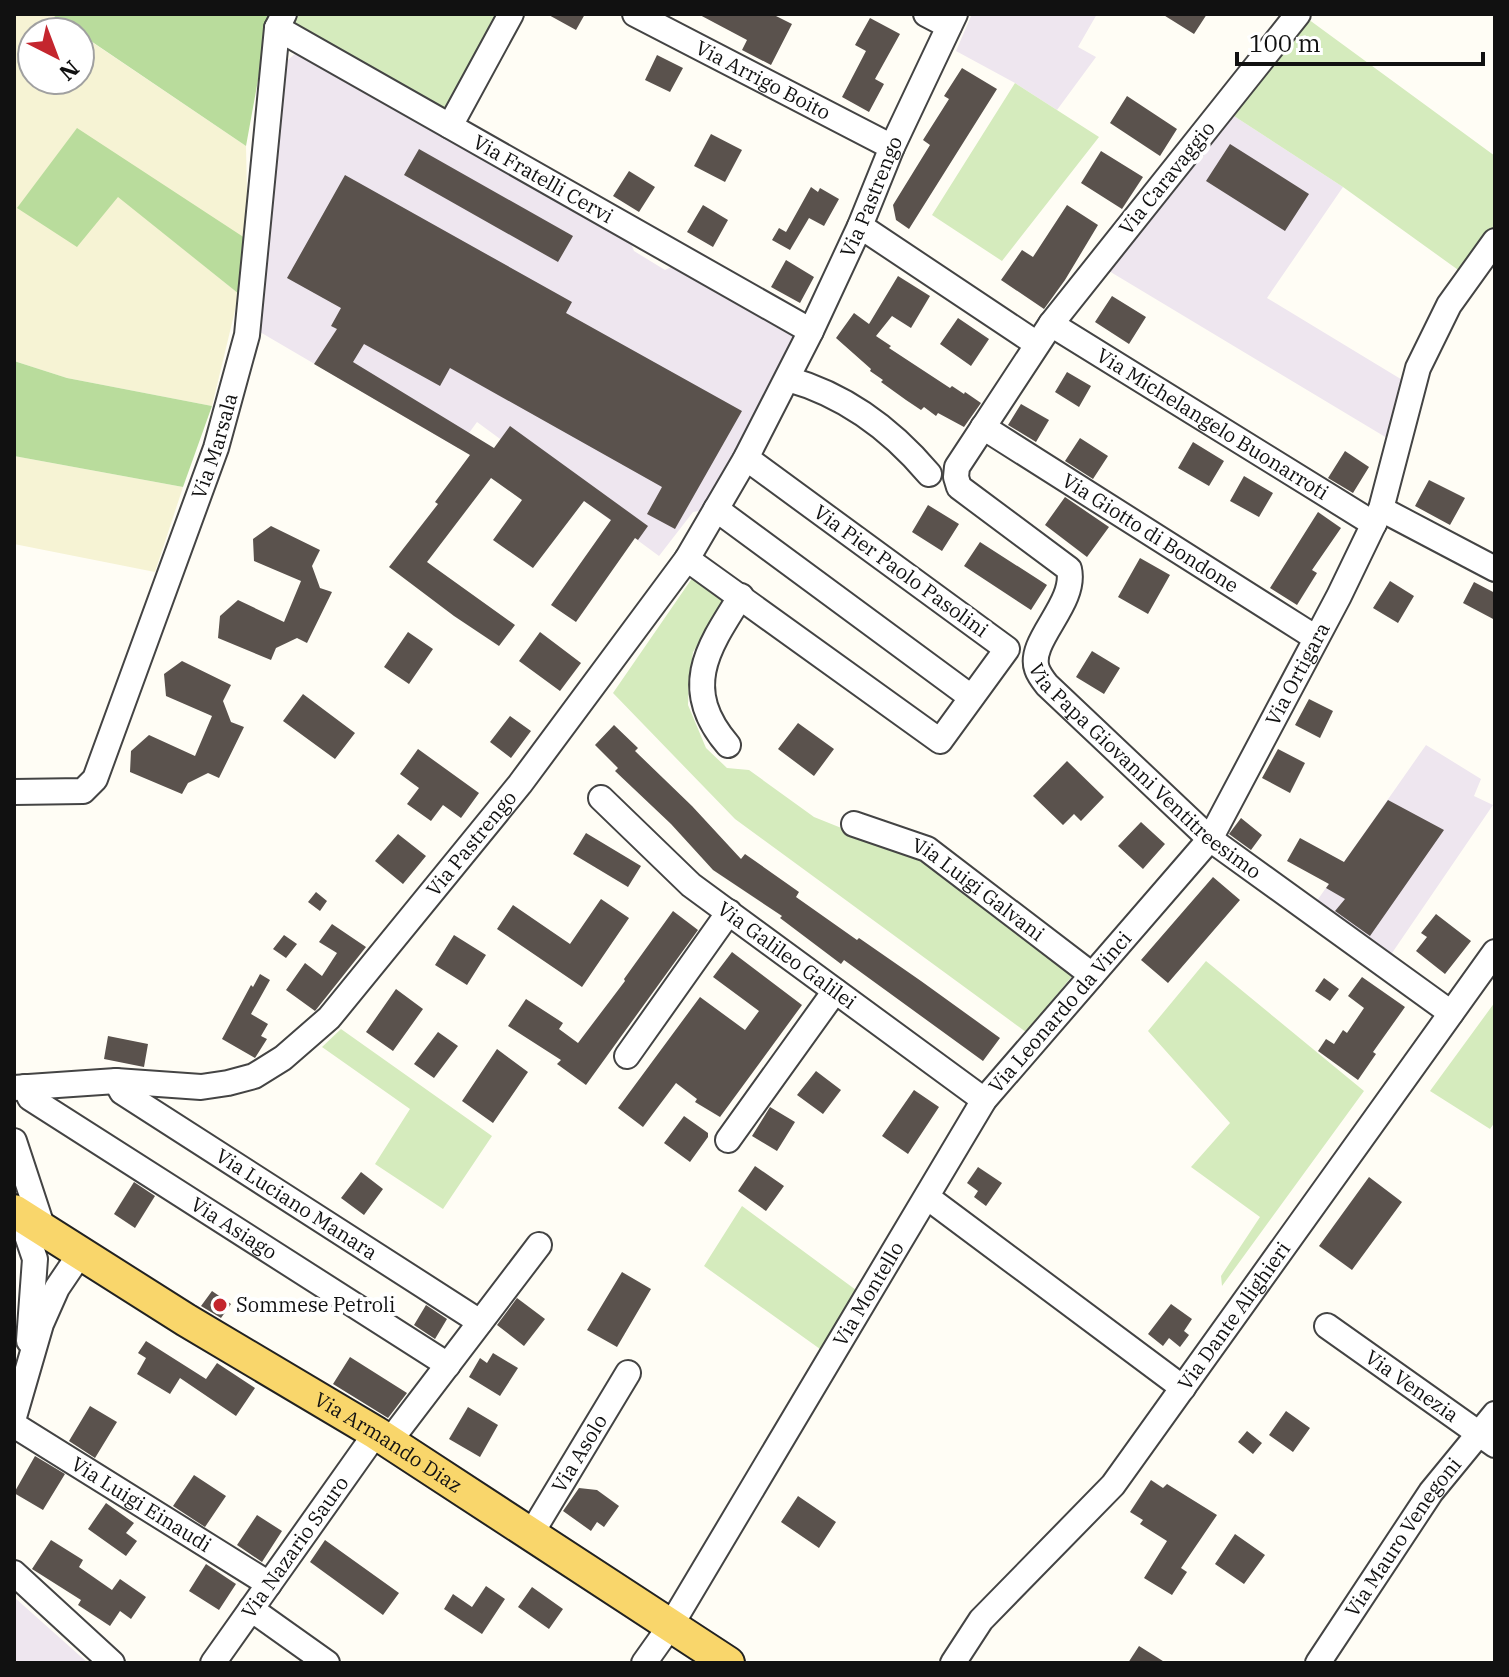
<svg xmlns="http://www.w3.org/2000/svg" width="1509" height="1677" font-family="'IBM Plex Serif',serif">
<rect width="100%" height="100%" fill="#fffdf5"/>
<path fill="#eee6ef" d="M972,14H1097L1078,47L1096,57L1057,110L1015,83L956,51Z
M296,53L629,239L634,251L665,270L680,263L789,325L793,338L705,510L693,512L659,556L477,422L458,448L253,328L283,64Z
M1234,116L1343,187L1267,298L1404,381L1387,438L1109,271Z
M1426,745L1481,779L1474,796L1493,805L1390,956L1314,905Z
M14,1597L88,1663H14Z"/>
<path fill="#f6f3d4" d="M14,14H51L77,32H32V80H80V34L246,146L248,240L118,196L239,294L212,406L67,378L14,361Z
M14,456L183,487L155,572L14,544Z"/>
<path fill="#d5ebbd" d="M293,14H495L446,110L290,21Z
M1308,19L1495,156V228L1461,272L1343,187L1234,116Z
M1015,83L1099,137L1002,261L932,215Z
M695,574L727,598L693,652L689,678L688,705L706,748L727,768L749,770L814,817L921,860L1073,975L1026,1032L735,819L613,693Z
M1206,961L1364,1091L1222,1286L1221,1276L1260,1217L1191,1167L1230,1123L1148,1031Z
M1495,1002V1122L1490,1129L1430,1091Z
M341,1029L492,1136L443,1209L375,1164L410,1109L322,1047Z
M742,1206L856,1290L820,1349L704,1266Z"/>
<path fill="#b9dc9c" d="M51,14H270L246,146Z
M77,128L248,240L239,294L118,197L77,247L17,208Z
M14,361L67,378L212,406L183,487L14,456Z"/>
<path fill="#5a524d" d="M547,14H585L576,30Z
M698,14H772L792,24L771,65L742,50L747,40Z
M1162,14H1207L1194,34Z
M870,18L900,34L875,79L884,84L869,112L842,97L866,51L855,45Z
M657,55L683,68L670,92L645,80Z
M962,68L997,89L909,229L896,220L893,205L930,145L923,140L949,99L944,96Z
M1127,96L1177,129L1160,156L1110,123Z
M711,134L742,150L725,182L694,166Z
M1230,144L1309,194L1285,231L1206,181Z
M419,149L573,236L558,262L404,175Z
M1101,151L1143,177L1122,209L1081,183Z
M629,171L655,187L639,212L613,196Z
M345,175L572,302L566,313L742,411L675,529L647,514L662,487L450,368L440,386L364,344L353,362L494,448L510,426L648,526L638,540L635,538L576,622L551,605L611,520L584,501L533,568L493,540L522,500L491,478L427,562L515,625L499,646L454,616L389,567L438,504L435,502L470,455L314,364L337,329L331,326L341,308L287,278Z
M811,187L818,192L820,188L839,199L824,226L809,218L790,250L772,240L779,228L786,232Z
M703,205L728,220L713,247L687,232Z
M1067,205L1098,225L1065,280L1044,309L1001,280L1022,250L1033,257Z
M786,260L814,277L800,303L771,287Z
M898,276L930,296L911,328L892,316L876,336L891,346L889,348L950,388L952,386L964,394L965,392L981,403L964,427L938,413L936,416L924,407L921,410L906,400L881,382L883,380L870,371L871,369L836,338L854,313L869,324Z
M1112,296L1146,317L1129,344L1095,322Z
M958,318L989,339L971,366L940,344Z
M1067,372L1091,386L1079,407L1055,392Z
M1021,404L1049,420L1036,442L1008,425Z
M1080,438L1108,456L1093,479L1065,461Z
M1193,442L1224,461L1209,486L1178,468Z
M1345,451L1369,467L1353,493L1328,478Z
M1244,476L1273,493L1259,517L1230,501Z
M1429,480L1465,498L1450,525L1415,506Z
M1065,497L1109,527L1087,557L1045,525Z
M928,505L959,524L942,551L912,532Z
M1318,512L1341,528L1312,570L1317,573L1297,605L1270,588Z
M271,526L320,550L312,566L320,588L332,592L307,643L297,638L276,648L271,660L218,638L220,616L238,600L284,622L301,581L254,561L253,539Z
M980,542L1047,585L1031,610L964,566Z
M1140,558L1170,575L1148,614L1118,597Z
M1390,581L1414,596L1398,623L1373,608Z
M1474,582L1495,593V620L1463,603Z
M408,632L433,649L409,684L384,667Z
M540,632L581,663L560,691L519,661Z
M1092,651L1120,668L1104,694L1076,677Z
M182,661L231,685L223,701L231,722L244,727L219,778L208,773L188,783L182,794L130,772L131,751L149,735L195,756L212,716L166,696L164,674Z
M303,694L355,733L335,759L283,721Z
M1309,699L1333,711L1320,738L1295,725Z
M510,716L531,731L511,758L490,742Z
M798,723L834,749L814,776L778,749Z
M614,725L638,748L635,751L692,806L741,859L745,854L799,892L796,897L857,940L859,938L921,981L1000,1038L983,1061L844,960L841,964L780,918L782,916L713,870L671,824L615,771L618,768L595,745Z
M418,749L479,793L461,818L443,805L431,821L407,804L419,788L400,774Z
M1278,749L1305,763L1290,793L1262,778Z
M1067,761L1104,797L1081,821L1074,814L1063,825L1033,796Z
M1388,800L1444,830L1370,936L1335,911L1345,899L1326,888L1329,884L1287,861L1300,838L1344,862Z
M1241,818L1262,835L1251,850L1229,834Z
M1141,822L1165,844L1143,869L1118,846Z
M586,833L641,866L628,887L573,854Z
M398,834L426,856L403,884L375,861Z
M1213,877L1240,900L1168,983L1141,960Z
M316,892L327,901L320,911L308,902Z
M601,899L629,918L582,987L497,929L513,905L570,944Z
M673,911L698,930L586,1085L557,1064L561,1060L508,1026L526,999L563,1023L559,1029L578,1043L625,981L624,979Z
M1436,914L1471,941L1445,974L1416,951L1427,937L1421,933Z
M332,924L366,947L315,1011L286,990L305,963L322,976L337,953L319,942Z
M284,935L297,944L286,958L273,949Z
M454,935L486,955L467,985L435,965Z
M732,952L802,1005L720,1117L695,1102L697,1099L676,1083L643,1127L618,1108L700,997L745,1030L759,1011L713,977Z
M260,974L270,980L251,1014L268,1024L261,1036L267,1039L255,1058L222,1039L251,985L253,987Z
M1362,977L1405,1007L1373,1052L1376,1054L1358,1080L1318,1051L1326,1039L1334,1044L1343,1030L1347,1033L1364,1008L1348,996Z
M1324,978L1339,989L1330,1001L1315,991Z
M396,989L423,1009L393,1051L366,1032Z
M438,1032L458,1046L434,1078L414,1064Z
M108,1036L148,1044L144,1067L104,1059Z
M497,1049L528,1072L493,1123L462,1101Z
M816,1071L841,1090L823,1114L797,1095Z
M914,1090L939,1107L908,1154L882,1136Z
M770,1107L795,1122L777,1151L752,1136Z
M684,1116L708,1133V1137L690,1162L664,1143Z
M755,1166L784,1186L766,1211L738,1191Z
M978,1167L1002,1183L986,1206L974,1197L978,1191L967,1183Z
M361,1172L383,1189L364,1215L341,1198Z
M1369,1177L1402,1202L1352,1270L1319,1246Z
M134,1182L155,1196L135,1228L114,1214Z
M622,1272L651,1289L617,1347L587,1330Z
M212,1291L231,1304L221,1318L201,1306Z
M517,1298L545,1319L524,1346L497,1325Z
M1171,1304L1192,1319L1184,1331L1189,1335L1180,1347L1169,1338L1163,1346L1148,1334Z
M426,1305L447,1319L435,1339L414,1325Z
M146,1341L206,1379L217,1363L255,1388L236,1416L180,1378L170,1394L137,1374L146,1358L138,1353Z
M493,1353L518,1368L500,1396L469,1377L480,1358L487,1363Z
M350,1357L407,1393L388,1418L333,1384Z
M90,1406L117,1422L95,1458L69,1441Z
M468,1407L498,1425L480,1457L449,1439Z
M1286,1411L1310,1428L1293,1452L1269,1435Z
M1247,1431L1262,1443L1253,1454L1238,1442Z
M35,1456L65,1474L43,1510L14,1493Z
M194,1475L226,1496L205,1527L173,1506Z
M1151,1480L1163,1488L1167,1484L1217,1515L1181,1568L1187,1572L1172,1595L1144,1578L1167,1541L1140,1524L1143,1520L1130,1512Z
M579,1488L597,1490L619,1506L604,1527L597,1522L591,1531L563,1511Z
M798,1496L836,1522L819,1548L781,1522Z
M106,1503L134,1523L126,1533L137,1541L126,1556L88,1529Z
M257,1515L282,1531L262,1562L237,1545Z
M1235,1534L1265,1555L1244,1584L1215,1564Z
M51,1540L83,1560L79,1567L112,1590L120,1579L146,1597L131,1619L120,1611L110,1626L78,1605L81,1600L32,1569Z
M325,1540L399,1593L383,1615L310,1562Z
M206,1564L236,1584L219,1610L189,1591Z
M486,1586L505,1599L482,1634L444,1609L453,1594L472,1607Z
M532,1587L563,1609L549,1629L518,1607Z
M1139,1646L1166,1663H1128Z"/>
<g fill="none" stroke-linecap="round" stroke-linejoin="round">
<g stroke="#444" stroke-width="28">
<g id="minor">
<path id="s1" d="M635,14L892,147"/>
<path d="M926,14L949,26"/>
<path id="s2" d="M1298,14L1051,324L957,467L956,477L959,487L1069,569C1077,604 1027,641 1037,669C1039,675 1043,680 1047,685L1210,839L1451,1013"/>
<path id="s3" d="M277,28L811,331"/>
<path d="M450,126L511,14"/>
<path d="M860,226L1037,344"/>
<path id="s4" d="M1051,324L1374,524"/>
<path d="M788,379C845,395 891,429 929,474"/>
<path id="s5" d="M983,427L1316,638"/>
<path d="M716,509L971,697"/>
<path d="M1381,509L1495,569"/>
<path d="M687,559L940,741L1007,649L746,458"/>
<path d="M728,745C680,689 707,649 741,596"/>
<path id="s6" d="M14,792L83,791L95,779L216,448L247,335L277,28L284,14"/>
<path id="s7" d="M601,798L691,885L984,1100"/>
<path id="s8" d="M854,824L927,849L1092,975"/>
<path d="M627,1056L729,912"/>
<path id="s9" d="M116,1081L122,1092L480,1322"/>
<path id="s10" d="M25,1087L30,1098L448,1365"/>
<path id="s11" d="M14,1088L116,1081L201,1087L228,1083L254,1076L283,1058L329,1018L520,784L687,559L746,458L811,331L860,226L892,147L955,14"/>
<path d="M728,1140L835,991"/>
<path d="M14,1141L44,1232"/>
<path d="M927,1197L1183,1388"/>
<path d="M20,1215L35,1259L29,1341"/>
<path id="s12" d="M1327,1326L1495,1445"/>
<path d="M14,1417L41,1324L57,1288L80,1254"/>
<path id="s13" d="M14,1425L269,1584"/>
<path d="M389,1442L539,1245"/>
<path id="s14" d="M531,1534L628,1373"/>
<path d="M14,1573L112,1663"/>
<path d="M251,1609L327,1663"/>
<path id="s15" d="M213,1663L376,1433"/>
<path id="s16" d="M644,1663L671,1625L984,1100L1210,839L1339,596L1381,509L1418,368L1449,305L1495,241"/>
<path id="s17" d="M953,1663L981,1620L1113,1485L1495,952"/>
<path id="s18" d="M1318,1663L1431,1492L1495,1414"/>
</g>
</g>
<g stroke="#222" stroke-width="36">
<g id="major">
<path id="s19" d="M14,1211L186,1320L376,1433L728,1663"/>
</g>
</g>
<use href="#minor" stroke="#fff" stroke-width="24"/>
<use href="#major" stroke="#f9d66b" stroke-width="32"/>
</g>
<circle fill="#c4262e" stroke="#fff" stroke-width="3" cx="220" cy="1305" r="8"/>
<g text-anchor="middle" stroke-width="8" stroke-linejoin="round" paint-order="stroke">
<g font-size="20" fill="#111" stroke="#fff">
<text dy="7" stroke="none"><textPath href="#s1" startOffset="144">Via Arrigo Boito</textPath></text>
<text transform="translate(1167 178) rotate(-51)" y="7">Via Caravaggio</text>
<text dy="7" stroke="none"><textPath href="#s3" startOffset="306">Via Fratelli Cervi</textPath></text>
<text dy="7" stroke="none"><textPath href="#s11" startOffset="1326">Via Pastrengo</textPath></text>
<text dy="7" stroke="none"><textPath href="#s4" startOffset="190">Via Michelangelo Buonarroti</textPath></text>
<text dy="7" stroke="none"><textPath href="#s6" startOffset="440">Via Marsala</textPath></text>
<text dy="7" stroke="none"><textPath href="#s5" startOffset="198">Via Giotto di Bondone</textPath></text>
<text transform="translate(901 571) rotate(36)" y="7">Via Pier Paolo Pasolini</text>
<text dy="7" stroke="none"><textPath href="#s16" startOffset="1190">Via Ortigara</textPath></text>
<text dy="7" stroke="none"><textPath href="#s2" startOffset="982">Via Papa Giovanni Ventitreesimo</textPath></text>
<text dy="7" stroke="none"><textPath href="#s11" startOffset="562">Via Pastrengo</textPath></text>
<text dy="7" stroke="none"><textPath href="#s8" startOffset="142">Via Luigi Galvani</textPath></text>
<text dy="7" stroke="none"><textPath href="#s7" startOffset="244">Via Galileo Galilei</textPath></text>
<text dy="7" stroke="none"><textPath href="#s16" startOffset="774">Via Leonardo da Vinci</textPath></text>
<text dy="7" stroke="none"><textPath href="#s9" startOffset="220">Via Luciano Manara</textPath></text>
<text dy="7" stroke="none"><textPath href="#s10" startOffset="254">Via Asiago</textPath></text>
<text dy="7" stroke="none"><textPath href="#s16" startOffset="432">Via Montello</textPath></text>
<text dy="7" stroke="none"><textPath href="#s17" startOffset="448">Via Dante Alighieri</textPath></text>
<text dy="7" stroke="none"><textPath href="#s12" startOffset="104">Via Venezia</textPath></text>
<text dy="7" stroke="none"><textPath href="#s19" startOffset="440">Via Armando Diaz</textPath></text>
<text dy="7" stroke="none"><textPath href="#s14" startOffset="94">Via Asolo</textPath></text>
<text dy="7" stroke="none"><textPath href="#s13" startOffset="150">Via Luigi Einaudi</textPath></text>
<text dy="7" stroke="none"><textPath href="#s18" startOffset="152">Via Mauro Venegoni</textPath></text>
<text dy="7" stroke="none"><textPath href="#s15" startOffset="142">Via Nazario Sauro</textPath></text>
</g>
<g font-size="20" fill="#111" stroke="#fff" text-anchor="start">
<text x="236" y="1312">Sommese Petroli</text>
</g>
</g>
<rect width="1509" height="1677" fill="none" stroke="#111111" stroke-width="32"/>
<g transform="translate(56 56) rotate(138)"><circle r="38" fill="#ffffff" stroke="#a0a0a0" stroke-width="2"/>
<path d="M0-6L14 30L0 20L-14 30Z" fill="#c4262e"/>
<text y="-12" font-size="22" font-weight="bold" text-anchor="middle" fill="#111111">N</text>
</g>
<path d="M1237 52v12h246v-12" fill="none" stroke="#111111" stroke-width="4"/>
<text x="1249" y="52" font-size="24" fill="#111111" stroke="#ffffff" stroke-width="6" paint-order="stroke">100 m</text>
</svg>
